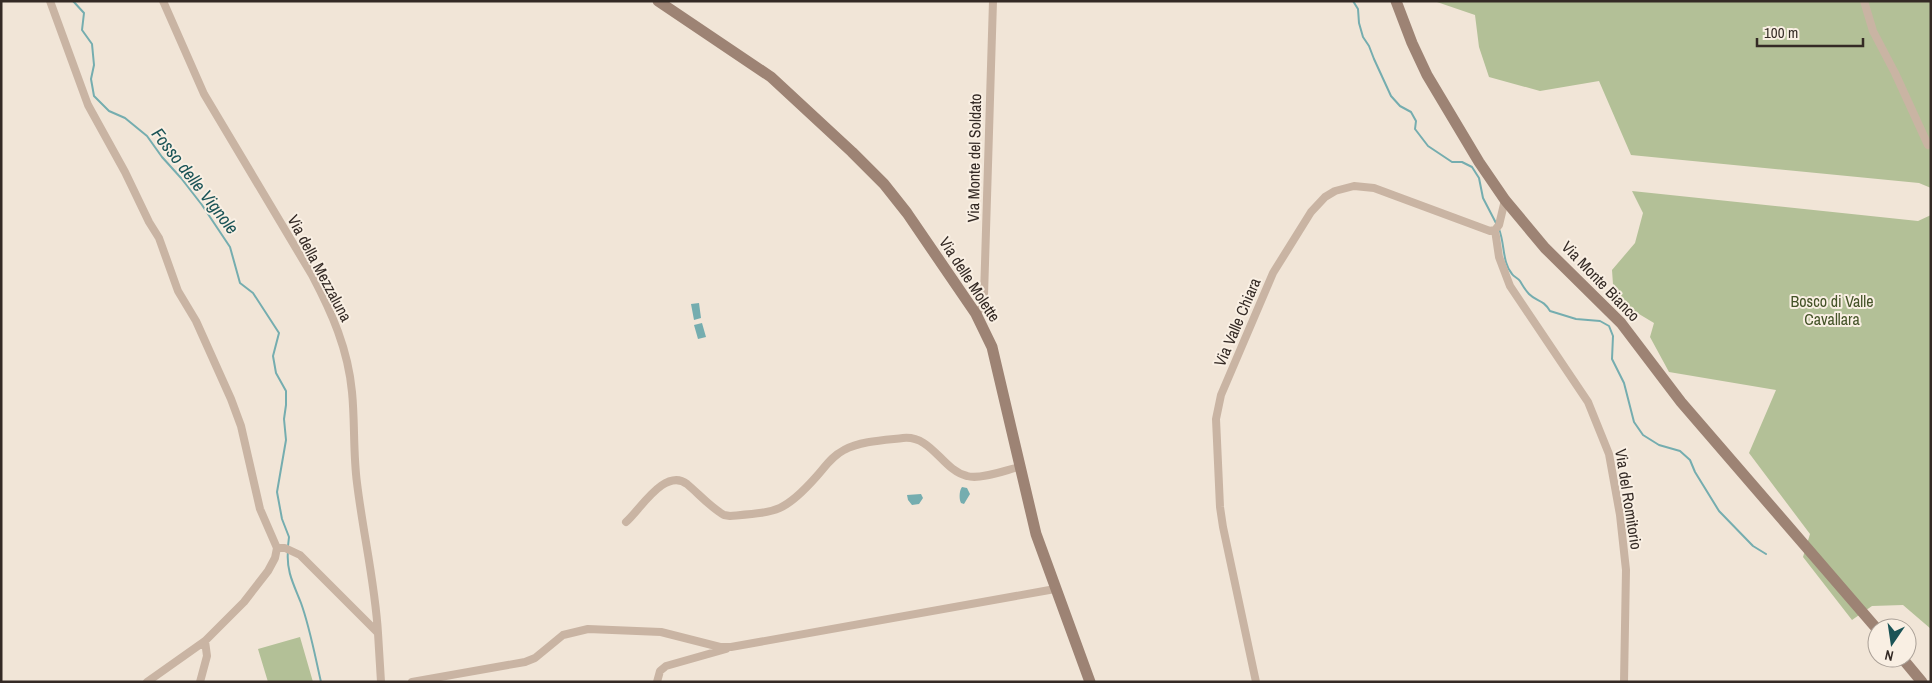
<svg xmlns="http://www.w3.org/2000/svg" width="1932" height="683" font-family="'Archivo Narrow',sans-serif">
<rect width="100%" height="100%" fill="#f1e5d7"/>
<path fill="#b3c097" d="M1434,1H1931V188L1919,183L1631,155L1599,81L1540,91L1489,77L1479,47L1475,15Z
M1632,191L1918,221L1931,215V629L1903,605L1872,606L1852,620L1803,557L1810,534L1749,453L1776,390L1669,372L1650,337L1654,323L1614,299L1612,270L1635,243L1643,213Z
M300,637L313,682H268L258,649Z"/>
<path fill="#75adaf" d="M699,303L701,318L694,320L691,304Z
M702,323L706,337L698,339L694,325Z
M962,487L967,488L970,494L964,504L961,503C959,499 959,491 962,487Z
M921,494L923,498L919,504L912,505L908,500L907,495Z"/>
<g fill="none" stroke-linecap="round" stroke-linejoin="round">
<path stroke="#75adaf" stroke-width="2" d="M73,1L84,13L82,30L92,44L94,65L91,79L94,96L109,111L125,118L147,136L162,157L181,178L202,205L230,247L240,283L253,293L279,333L273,356L276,373L286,391V405L284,419L286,440L277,492L282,519L289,537L288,546
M1353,1L1358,9L1359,23L1363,37L1369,46L1374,59L1391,96L1400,106L1411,112L1416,121L1415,129L1428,146L1452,162H1462L1472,167L1479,178L1483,198L1497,225
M1499,229C1505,244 1502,262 1512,274C1514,277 1518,278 1520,281C1523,286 1525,290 1529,294C1537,302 1543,299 1550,311L1576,319L1600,321L1609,326L1613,336L1612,359L1624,383L1634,422L1643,435L1659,445L1680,451L1690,460L1695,472L1719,511L1753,546L1766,554
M288,551C286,571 294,585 301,603C310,628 315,656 321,682"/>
<path stroke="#c9b4a3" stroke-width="8" d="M50,1L88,105L125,172L149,222L159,238L178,291L196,321L231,399L241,426L260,509L277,548L275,558L268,571L244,602L205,641L147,682
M163,1L204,94L312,275C332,313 348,349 352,392C355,422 353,453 357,483C363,533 375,583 378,633L300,555L285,548H277
M1864,1L1873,31L1895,73L1928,145
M1495,230L1499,257L1510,286L1588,402L1609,454L1620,515L1626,570L1624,682
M976,314L982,307L984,296L993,1
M626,522C640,510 665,467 687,484C699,494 710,507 724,515L730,516C776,512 784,513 816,477C825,467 832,456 844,450C860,441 885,440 903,438C932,435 942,470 967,476C980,480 1006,470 1019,467
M378,633L381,682
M200,682L207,656L205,641
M412,682L525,662L535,658L563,635L588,629L661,632L720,647H731L1055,589
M657,682L660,671L666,666L726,649
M1256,682L1223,527L1220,507L1216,419L1221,395L1273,273L1311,212L1325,197L1335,191L1354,186L1374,188L1490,231L1495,230L1499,225L1505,200"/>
<path stroke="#9d8374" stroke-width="11" d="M658,1L771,77L852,152L884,184L907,213L976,314L992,347L1036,534L1090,682
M1396,1L1412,43L1427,75L1479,162L1505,200L1545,248L1621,323L1681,402L1877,629
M1902,658L1922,682"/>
</g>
<g text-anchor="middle" stroke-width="4" stroke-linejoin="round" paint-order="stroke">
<g font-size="16" fill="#342a25" stroke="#f9efe3">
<text transform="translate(974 158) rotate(-89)" y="6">Via Monte del Soldato</text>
<text transform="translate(320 268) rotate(62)" y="6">Via della Mezzaluna</text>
<text transform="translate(970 279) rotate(57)" y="6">Via delle Molette</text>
<text transform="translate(1601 281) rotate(46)" y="6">Via Monte Bianco</text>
<text transform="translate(1237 322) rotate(-67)" y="6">Via Valle Chiara</text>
<text transform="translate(1629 499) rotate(81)" y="6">Via del Romitorio</text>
</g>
<g font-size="16" fill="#445328" stroke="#f9efe3">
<text x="1832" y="307">Bosco di Valle<tspan x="1832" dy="18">Cavallara</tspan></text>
</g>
<g font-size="18" font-style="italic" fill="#1a5356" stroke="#f9efe3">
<text transform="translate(195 181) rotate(52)" y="6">Fosso delle Vignole</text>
</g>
</g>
<rect width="1932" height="683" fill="none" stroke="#342a25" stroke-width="5"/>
<g transform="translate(1892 643) rotate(193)"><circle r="24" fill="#f9efe3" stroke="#aaa097"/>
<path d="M0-4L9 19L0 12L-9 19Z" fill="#1a5356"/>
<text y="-8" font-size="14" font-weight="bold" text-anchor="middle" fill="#342a25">N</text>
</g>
<path d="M1757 38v8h106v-8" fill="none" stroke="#342a25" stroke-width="2.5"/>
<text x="1764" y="38" font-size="15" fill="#342a25" stroke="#f9efe3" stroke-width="4" paint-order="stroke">100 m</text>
</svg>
